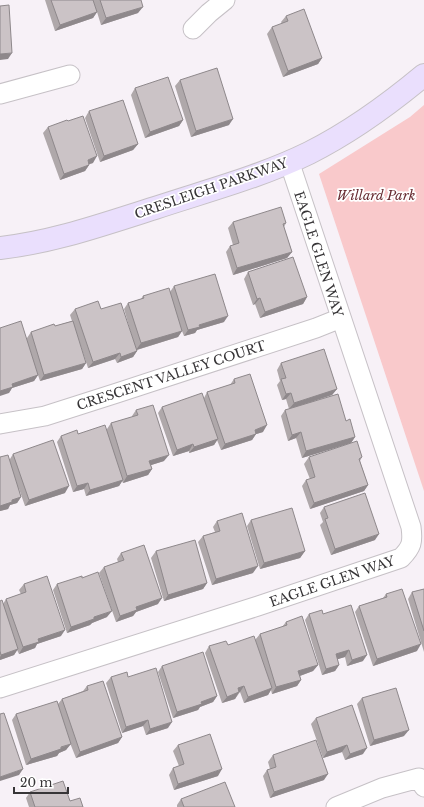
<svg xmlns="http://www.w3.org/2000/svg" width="424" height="807" font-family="'Libre Baskerville',serif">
<rect width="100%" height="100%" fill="#f7f1f7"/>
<path fill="#f9c9cb" d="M424,105V491L319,174L410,117Z"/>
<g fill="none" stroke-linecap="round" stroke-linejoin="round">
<g stroke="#c6c1c6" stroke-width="21">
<path id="street" d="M193,29L209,13L225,0
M0,94L70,75
M0,424L45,416L117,393L316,328L341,318
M0,688L258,606L401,558C412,547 413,542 411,527L289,161
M336,807L382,788L419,778L424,787"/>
</g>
<g stroke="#c6c1c6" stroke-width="24">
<path id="secondary" d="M0,248C54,242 104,224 155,208C206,191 260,177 309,153C351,132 388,105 424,75"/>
</g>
<use href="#street" stroke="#fff" stroke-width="19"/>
<use href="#secondary" stroke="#eadffd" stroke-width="22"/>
</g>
<path fill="#afa8aa" d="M45,0H141L138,13L101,25L97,12L93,18L55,31Z
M286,16L322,58L318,64L283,77L267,34L272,27L282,24L281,22Z
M180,80L229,125L191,137L175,86Z
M135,88L183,120L179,126L145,138L131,95Z
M89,111L138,144L133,150L100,162L85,118Z
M48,127L93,163L89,164V165L85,171L60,180L43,133Z
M233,222L286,223L284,227L292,252L287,258L233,275L226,252L230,246L233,245L228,228Z
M248,272L307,297L303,304L260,318L255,304L253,305L244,279Z
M174,286L224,322L197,330L195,333L184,336L182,331L178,337L137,350V351L133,357L117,363L115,359L88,368L76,331L86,363L82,369L40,381L38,375L34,381L12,388L9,393L27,338L31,332L55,326L72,321L70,315L75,309H101L133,340L124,309L128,303L141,299L143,296L170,292Z
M281,363L337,389L332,395L314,401L346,421L355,437L351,443L302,458L296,438L288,441L281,416L285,410L289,409L286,399L282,400L277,385L280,381L277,370Z
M234,379L263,432L256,434L252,440L221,450L217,440L214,445L189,453V451L173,456L158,413L162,407L204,398L207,392L230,385Z
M136,410L164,461L151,465L152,469L148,475L123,483L122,481L119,486L86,496L84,489L73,492L57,442L61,436L78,434L107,429L111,423L132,417V416Z
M13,454L65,493L25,506L18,486L21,497L17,503L10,505L8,509L0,511V457L10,459Z
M309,457H362L360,461L368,485L364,491L310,509L302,486L306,480L310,479L304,464Z
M324,507L375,540L331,555L320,525L323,522L320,513Z
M251,520L305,551L300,558L260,569L247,526Z
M217,521L253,573L212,585L198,542L203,536L215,532L213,527Z
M156,551L207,583L203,589L164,601L151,558Z
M121,553L158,604L136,612L133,616L116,622L99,573L104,567L118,562L117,559Z
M82,578L107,617L92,623L90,625L67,633L53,590L57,584Z
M24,584L61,636L37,644L35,648L19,654L17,650L14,655L0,660V601L3,604L6,599L21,594L19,590Z
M424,589V652L408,599L412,592Z
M386,594L417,651L373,666L355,612L359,606L383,598Z
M309,614H323L363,661L347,666L345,657L337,659L339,665L335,671L322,675L305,620Z
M286,622L318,665L313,671L300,676L301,680L297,686L272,694L271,690L268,695L244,703L240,692L235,699L222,703L205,653L209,646L228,645L255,640L260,634L282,627Z
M162,666L217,696L213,702L200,707L198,710L173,718L158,672Z
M111,677H128L168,728L146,735L143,726L122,733L106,683Z
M87,686L122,737L118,743L76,758L70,743L66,750L59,753L57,756L26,765L12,720L16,714L58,704L62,699L83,691Z
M362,698L404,736L370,746L357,704Z
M316,718L363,754L345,760L342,752L323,758L311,724Z
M178,745L218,776L174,790L169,775L173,768L179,766L173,751Z
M273,755L324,780L270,798L263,776L267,770L270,769L268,762Z
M30,792L70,801L83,807H29L26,798Z
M181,799L235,807H177V805Z"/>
<path fill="#8e888b" d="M143,7L138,13L101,25L106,18Z
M97,12L93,18L55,31L60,25Z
M12,53L8,59L0,60V54Z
M322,58L318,64L283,77L288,71Z
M233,119L229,125L191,137L196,131Z
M183,120L179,126L145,138L150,132Z
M138,144L133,150L100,162L104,156Z
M97,156L93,163L83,166L88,160Z
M89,165L85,171L60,180L64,174Z
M292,252L287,258L233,275L237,268Z
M307,297L303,304L260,318L265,312Z
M260,298L255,304L253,305L257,299Z
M228,316L224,322L197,330L195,333L184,336L188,330L199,325Z
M182,331L178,337L136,350L141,343Z
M137,351L133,357L117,363L121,357Z
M120,353L115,359L88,368L93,362Z
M86,363L82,369L40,381L44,375Z
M38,375L34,381L12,388L9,393L0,396V391L12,384Z
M337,389L332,395L289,409L294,403Z
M291,393L286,399L282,400L286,394Z
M267,425L263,432L250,436L255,430Z
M301,432L296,438L288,441L292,435Z
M256,434L252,440L221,450L225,444Z
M355,437L351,443L302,458L306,451Z
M218,439L214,445L189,453L194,447Z
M193,444L189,451L173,456L177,450Z
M169,455L164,461L145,467L149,461Z
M152,469L148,475L123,483L127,476Z
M123,480L119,486L86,496L90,490Z
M88,483L84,489L73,492L77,486Z
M368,485L364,491L310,509L314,503Z
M69,486L65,493L25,506L29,500Z
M21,497L17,503L10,505L8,509L0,511V506L12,500Z
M379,534L375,540L331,555L335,549Z
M305,551L300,558L260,569L264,563Z
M258,566L253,573L212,585L216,579Z
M207,583L203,589L164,601L168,595Z
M162,598L158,604L136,612L133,616L116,622L120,616L136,607Z
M112,611L107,617L92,623L90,625L67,633L71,627L94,617Z
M65,630L61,636L37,644L35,648L19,654L23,647L38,639Z
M421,644L417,651L373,666L377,659Z
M18,649L14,655L0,660V657L1,655Z
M349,650L345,657L332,661L336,654Z
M367,655L363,661L347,666L352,660Z
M318,665L313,671L294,678L298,671Z
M339,665L335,671L322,675L326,669Z
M301,680L297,686L272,694L276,687Z
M244,686L240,692L233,694L238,688Z
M272,688L268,695L244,703L248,697Z
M239,692L235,699L222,703L227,697Z
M217,696L213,702L200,707L198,710L173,718L177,712L201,702Z
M148,720L143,726L122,733L126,727Z
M172,722L168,728L146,735L150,729Z
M409,730L404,736L370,746L374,740Z
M122,737L118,743L76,758L80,752Z
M71,744L66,750L59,753L57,756L26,765L31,759Z
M347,745L342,752L323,758L327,752Z
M367,748L363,754L345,760L350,754Z
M23,769L19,775L0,781V777Z
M222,769L218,776L174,790L178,784Z
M328,774L324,780L270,798L274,792Z"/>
<path fill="#cbc3c6" stroke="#8e888b" d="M51,0H93L97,12L60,25Z
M100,0H141L143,7L106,18Z
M9,5L12,53L0,54V6Z
M304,9L322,58L288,71L272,27L288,21L286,16Z
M217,68L233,119L196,131L180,80Z
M168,77L183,120L150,132L135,88Z
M123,100L138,144L104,156L89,111Z
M83,116L97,156L88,160L89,165L64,174L48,127L67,120L68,121Z
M281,207L286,223L283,224L292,252L237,268L230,246L239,243L233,222Z
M293,257L307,297L265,312L260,298L257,299L248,272Z
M215,274L228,316L199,325L200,327L188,330L174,286Z
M169,288L182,331L141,343L128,303L144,298L143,296Z
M98,301L101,309L121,303L137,351L121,357L120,353L93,362L75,309Z
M21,321L38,375L12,384L13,387L0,391V328Z
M73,321L86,363L44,375L31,332L54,324L55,326Z
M324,349L337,389L294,403L291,393L286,394L281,379L286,378L281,363Z
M250,374L267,425L255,430L256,434L225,444L207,392L235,383L234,379Z
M202,393L218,439L194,447L193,444L177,450L162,407Z
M338,394L346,421L350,419L355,437L306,451L301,432L292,435L285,410Z
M153,405L169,455L149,461L152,469L127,476L111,423L138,415L136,410Z
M105,425L123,480L90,490L88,483L77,486L61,436L77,430L78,434Z
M53,440L69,486L29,500L13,454Z
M357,441L362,457L359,459L368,485L314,503L306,480L315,477L309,457Z
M8,455L21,497L12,500V502L0,506V457Z
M365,493L379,534L335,549L325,519L328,518L324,507Z
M292,508L305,551L264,563L251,520Z
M242,513L258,566L216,579L203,536L220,531L217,521Z
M195,540L207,583L168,595L156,551Z
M144,545L162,598L136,607L137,610L120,616L104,567L124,560L121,553Z
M98,572L112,611L94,617V619L71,627L57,584L82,576V578Z
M47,576L65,630L38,639L39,642L23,647L6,599L26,592L24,584Z
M402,589L421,644L377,659L359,606L387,597L386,594Z
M424,589V631L412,592Z
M2,600L18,649L1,655L0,651V601Z
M351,605L367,655L352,660L349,650L336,654L339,665L326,669L309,614L322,610L323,614Z
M302,616L318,665L298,671L301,680L276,687L260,634L287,625L286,622Z
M254,636L272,688L248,697L244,686L238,688L239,692L227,697L209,646L226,641L228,645Z
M203,652L217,696L201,702L202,704L177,712L162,666Z
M156,668L172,722L150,729L148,720L126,727L111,677L127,672L128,677Z
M103,681L122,737L80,752L62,699L88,690L87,686Z
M396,688L409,730L374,740L362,698Z
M57,701L71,744L61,747V749L31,759L16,714Z
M352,705L367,748L350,754L347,745L327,752L316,718Z
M4,713L23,769L0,777V714Z
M210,734L222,769L178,784L173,768L184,764L178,745Z
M316,740L328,774L274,792L267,770L276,767L273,755Z
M63,781L70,801L80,798L83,807H35L30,792Z
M225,782L235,807H184L181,799Z"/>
<g text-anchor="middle" stroke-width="3.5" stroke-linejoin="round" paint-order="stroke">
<g font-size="13" fill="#373537" stroke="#fff">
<text transform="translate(211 188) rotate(-19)" y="5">CRESLEIGH PARKWAY</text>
<text transform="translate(319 254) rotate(72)" y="5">EAGLE GLEN WAY</text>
<text transform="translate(171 375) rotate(-18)" y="5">CRESCENT VALLEY COURT</text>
<text transform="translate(332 581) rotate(-19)" y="5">EAGLE GLEN WAY</text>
</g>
<g font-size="13" font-style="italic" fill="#682c32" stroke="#fff">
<text x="376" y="200">Willard Park</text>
</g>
</g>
<path d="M14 787v6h54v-6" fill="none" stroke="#373537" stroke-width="2"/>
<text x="20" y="787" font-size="12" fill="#373537" stroke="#ffffff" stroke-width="3" paint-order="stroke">20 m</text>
</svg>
